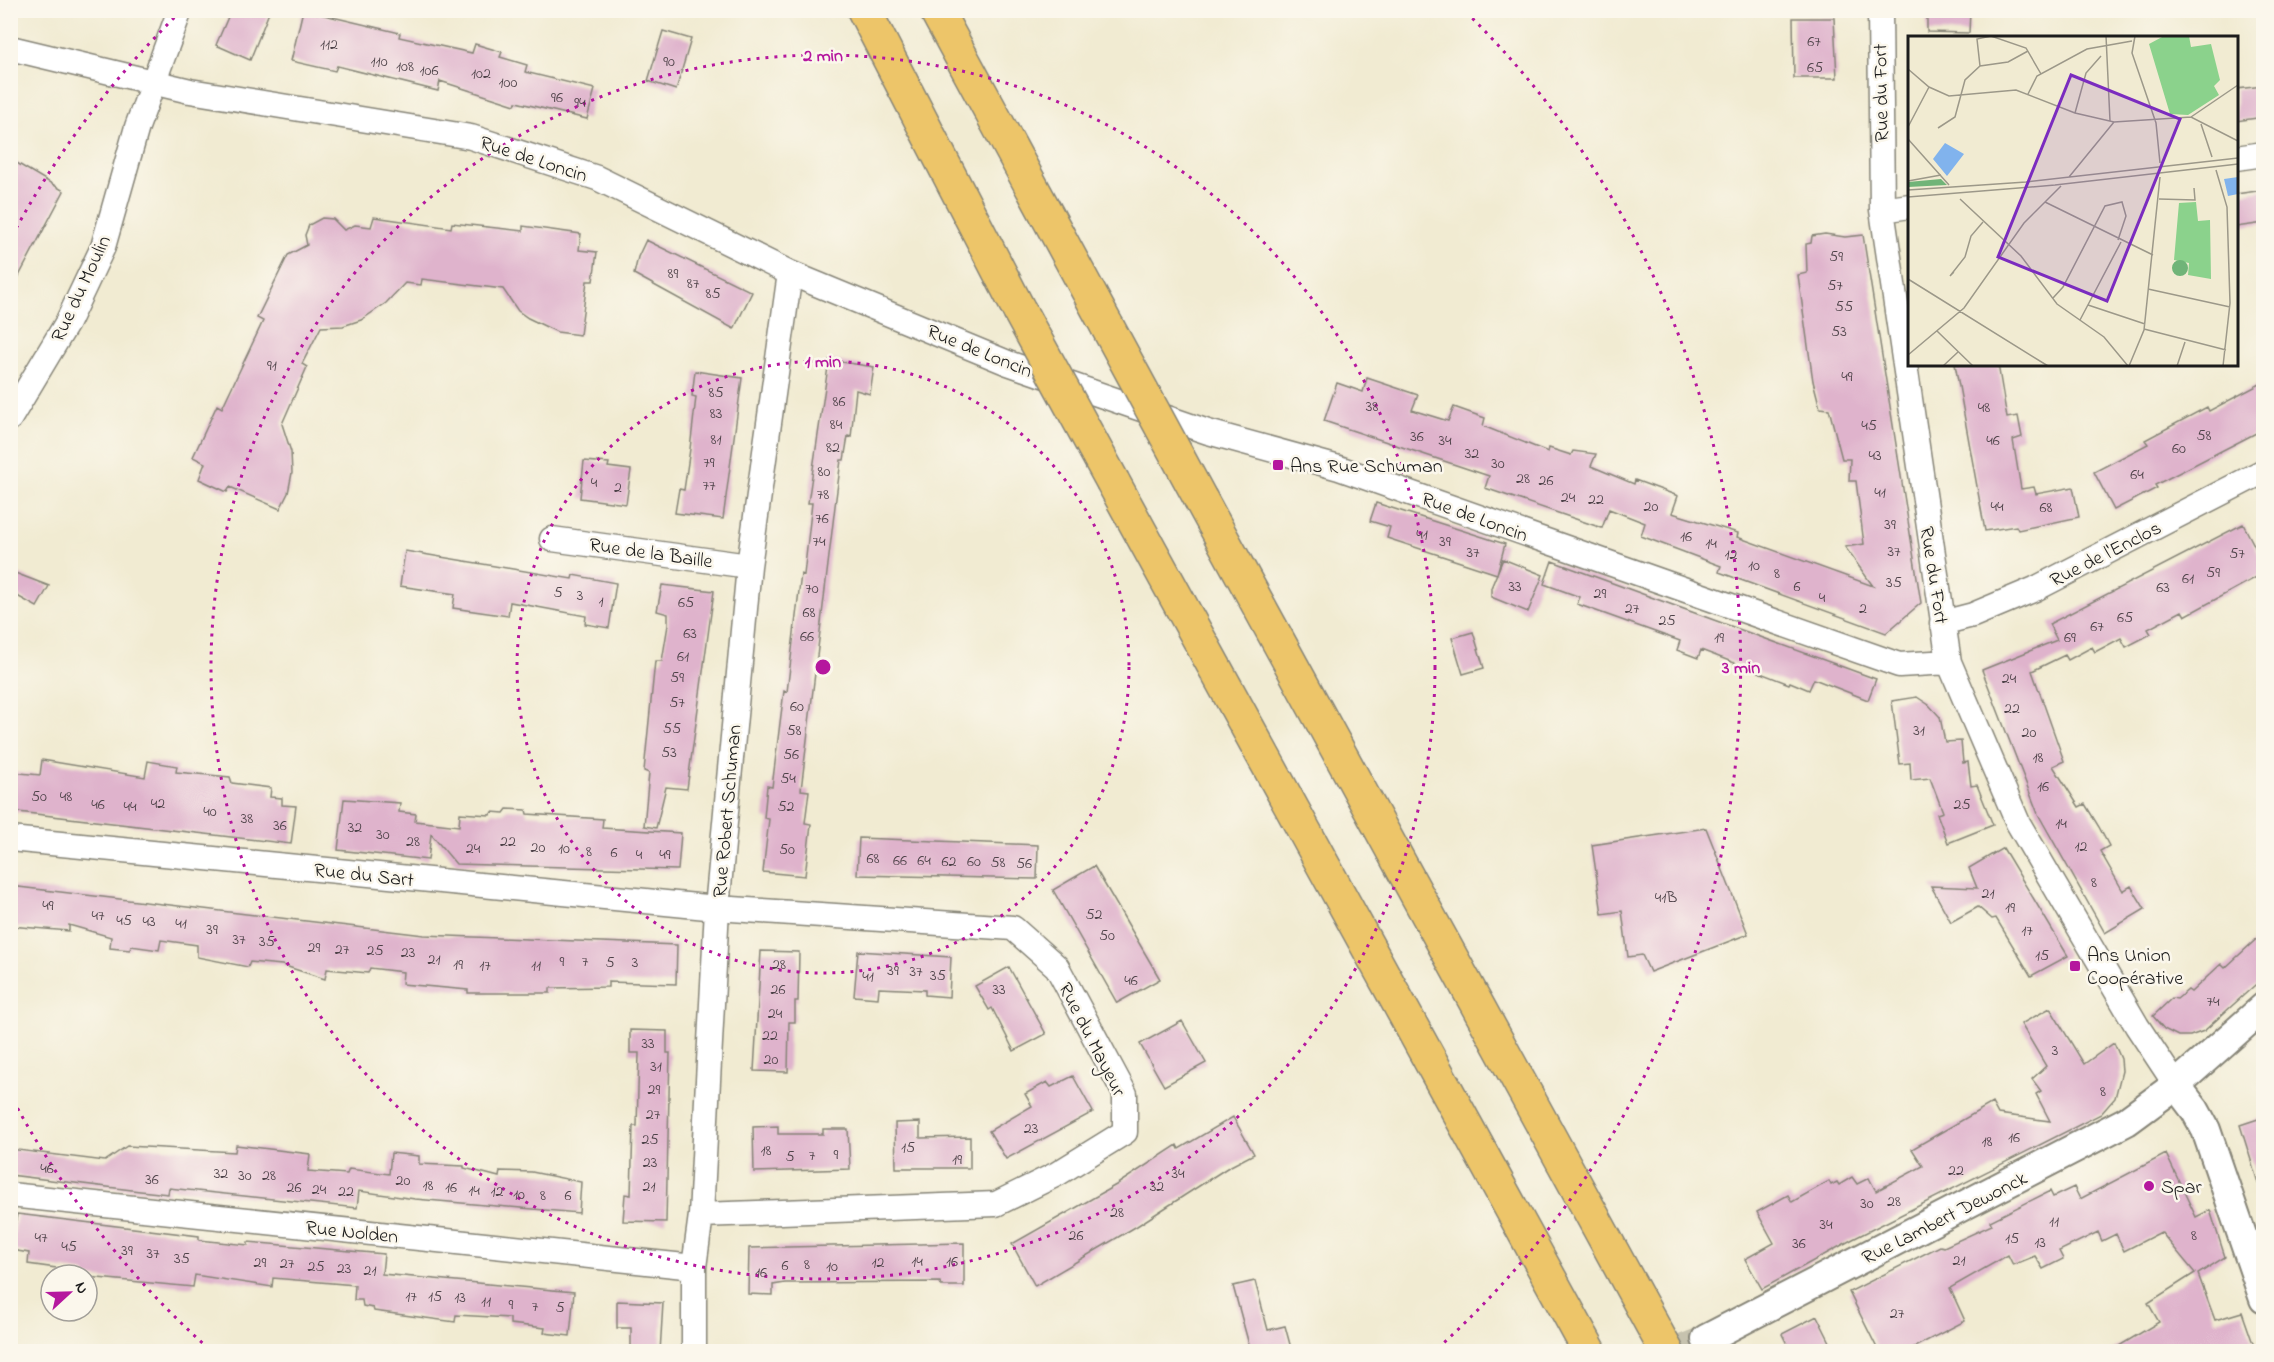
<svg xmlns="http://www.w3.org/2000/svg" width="2274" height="1362" font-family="'Indie Flower',sans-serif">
<rect width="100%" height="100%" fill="#fbf7ec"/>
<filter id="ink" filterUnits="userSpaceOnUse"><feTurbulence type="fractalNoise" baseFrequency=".0167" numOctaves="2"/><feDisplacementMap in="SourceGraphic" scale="12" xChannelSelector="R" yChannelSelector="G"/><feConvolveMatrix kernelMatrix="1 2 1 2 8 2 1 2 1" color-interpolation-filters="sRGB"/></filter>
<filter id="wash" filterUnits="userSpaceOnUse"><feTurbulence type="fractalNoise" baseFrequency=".008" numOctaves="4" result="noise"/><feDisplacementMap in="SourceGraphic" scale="24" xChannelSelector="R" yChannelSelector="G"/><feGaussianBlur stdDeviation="1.35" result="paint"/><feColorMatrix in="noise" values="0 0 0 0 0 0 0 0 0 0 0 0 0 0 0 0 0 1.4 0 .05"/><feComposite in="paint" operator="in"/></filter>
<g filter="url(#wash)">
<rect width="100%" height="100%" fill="#f1ebd2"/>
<g id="blocks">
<path fill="#dfb3cc" d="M231,10H270L250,60L216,45Z
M303,10L400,33L399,37L472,53L475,44L502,52L500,57L527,65L525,72L595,89L587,119L516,102L515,105L440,81L438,91L337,66L335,71L291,61Z
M1927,10H1970L1969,33L1927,32Z
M1793,18H1834L1837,78H1794Z
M663,31L691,39L676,90L648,81Z
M2264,86V117L2236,121V89Z
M10,159L64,191L10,293Z
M2264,190V223L2236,227V194Z
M374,217L451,228L452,223L523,231V226L581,234L579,250L597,252L593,281H587L580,335L557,332L528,318L518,311L503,289L422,279L421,285L405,283L386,303L361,320L343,326L321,327L302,364L307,367L282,424L291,452L292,473L288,493L280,509L230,487L227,492L199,479L205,463L193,457L217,405L222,408L263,321L257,318L288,255L307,245L305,235L309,225L322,218L333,219L344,230L355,225L371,227Z
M1825,234L1845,237L1863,235L1921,603L1886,633L1719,572L1721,566L1641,536L1645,523L1609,509L1602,528L1485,488L1489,476L1324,421L1337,383L1363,392L1367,378L1418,395L1412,410L1448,421L1454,407L1485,418L1483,426L1548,452L1549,448L1571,455L1573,451L1596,454L1591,466L1634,484L1635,480L1678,496L1672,513L1738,533L1737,537L1873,586L1845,547L1864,544L1856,481H1849L1850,459H1842L1829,409L1820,408L1813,381L1798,275L1807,273L1806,244L1811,243L1812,236Z
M646,240L752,292L734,329L634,274L638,257Z
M829,360L874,367L870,394L856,390L851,437L848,436L844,460H841L835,506L801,790L809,791L805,823L811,824L805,876L763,872L769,819L764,818L767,786L772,787L784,691L787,692L801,574L804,575L812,503H808Z
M1955,364H1998L2007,418L2018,416L2022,437L2013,440L2021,489L2034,487L2036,494L2073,487L2079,517L2018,530L2016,526L1985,531Z
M695,371L742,378L723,519L675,513L679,489L684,490L690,449L696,397L692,396Z
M2264,382V429L2155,485L2157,488L2114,510L2094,472L2148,444L2145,440L2207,407L2209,411Z
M584,461L609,463L608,467L631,470L626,504L580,498Z
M1376,503L1505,544L1497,574L1387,538L1390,527L1370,521Z
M2243,524L2264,564V573L2185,616L2182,611L2148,629L2151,634L2126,647L2121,638L2095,652L2092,647L2068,660L2065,655L2032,671L2064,761L2053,766L2079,807L2085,804L2099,827L2109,846L2100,851L2123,891L2131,886L2145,909L2105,933L2038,814L1982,670L2057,640L2049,624Z
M405,551L572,579L573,575L616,583L609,628L585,624L586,616L510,602L508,616L453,608L455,594L400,586Z
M1503,559L1543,575L1528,612L1491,597V588Z
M1552,561L1876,679L1868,700L1814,679L1809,690L1790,682L1789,684L1701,650L1698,658L1677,650L1680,641L1577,604L1580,597L1544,584Z
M10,571L49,586L37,607L10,592Z
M662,585L714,591L687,789L666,787L656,828L644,826L649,773L644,771L655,661H662L668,625V614L657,611Z
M1473,632L1484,668L1463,674L1452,638Z
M1917,697L1929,705L1940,717L1945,742L1961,741L1963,763L1968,762L1971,786L1977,785L1993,825L1948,843L1937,814L1943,812L1930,778L1911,780L1910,763L1900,764L1892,701Z
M42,760L145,777L148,761L177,766L176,772L230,777L232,783L271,788L270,797L282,798V805L296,806L291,844L10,811V772L40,775Z
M344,799L400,803L399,812L416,814L415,821L459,826L460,813L490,815L492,812L504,813L507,809L526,810L527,814L603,819L602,828L681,833L678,870L456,864L431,834L428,860L338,850Z
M1706,828L1748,934L1650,972L1642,955L1628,957L1622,911L1602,914L1592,845Z
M859,838L1038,845L1037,879L857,875Z
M2003,848L2068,956L2031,976L1996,918L1992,919L1978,907L1951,922L1931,886L1977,888L1969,868Z
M1094,866L1160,979L1117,1003L1053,890Z
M10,886L424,935L677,945L676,984L608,982V987L550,988V993H468V990L402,984L403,972L370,968L368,973L327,969L325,979L282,965L250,962L248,967L197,957V945L161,940L159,950L131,946L130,950L110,948L111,937L69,925V931L10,926Z
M2264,932V977L2204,1031L2190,1036H2178L2164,1029L2153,1016L2172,998L2177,999L2188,990L2191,992L2221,964L2225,968Z
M761,951L799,952L798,1001H795V1022H789L788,1072L754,1071Z
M858,951L951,957L949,997L925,995V990L879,988L878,998L854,996Z
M1009,967L1046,1034L1014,1051L992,1008L989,1010L975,986Z
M2050,1008L2084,1064L2114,1043L2121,1059L2122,1071L2115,1098L2101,1114L1853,1239L1762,1289L1745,1259L1774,1243L1757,1212L1788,1195L1792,1202L1829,1181L1831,1185L1837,1182L1839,1185L1852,1177L1857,1184L1869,1178L1876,1191L1923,1166L1912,1149L1992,1103L1998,1114L2050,1121L2036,1094L2041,1091L2032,1079L2046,1066L2021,1024Z
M1182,1021L1206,1063L1164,1086L1140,1044Z
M630,1030L667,1031V1053H670L666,1222L623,1221L625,1194L631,1195L633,1126H637L639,1053H630Z
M1073,1076L1093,1112L1006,1159L989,1131L1032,1106L1025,1094L1047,1082L1051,1087Z
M1233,1117L1254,1154L1227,1168L1137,1226L1035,1286L1012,1244L1116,1185L1177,1145L1179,1149Z
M2264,1117V1186H2259L2240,1125Z
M920,1122V1138L970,1137V1168H896L895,1123Z
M778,1126V1134H823V1129H848L850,1169L754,1172L753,1127Z
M236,1145L310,1154L308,1171L347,1174L349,1169L389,1174L391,1153L419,1156V1164L464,1166V1168L499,1177L500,1171L532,1172L581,1182L579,1213L415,1199L359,1191L357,1208L169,1188L168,1194L140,1191L10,1175V1149L105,1161L127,1146L235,1152Z
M2166,1154L2196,1217L2210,1210L2225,1257L2198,1274L2215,1320L2242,1312L2256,1352H2109L2159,1322L2148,1303L2195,1273L2161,1232L2124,1251L2116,1234L2102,1241L2098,1232L2059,1251L2063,1259L2043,1269L2035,1256L2013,1265L2008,1255L1950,1288L1965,1321L1905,1352H1879L1849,1292L1940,1246L1944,1247L1992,1225L1990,1221L2050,1191L2053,1197L2074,1187L2080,1199Z
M17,1214L199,1236V1240L248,1245V1242L384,1254L382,1274L574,1292L570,1336L544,1333L545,1328L510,1324V1318L456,1315L455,1322L374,1311L373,1308L363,1306L362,1300H354L355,1285L273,1278L272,1287L195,1275L193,1287L87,1277L85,1272L28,1264L29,1253L11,1250Z
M964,1243V1286H941L940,1282L785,1283L773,1285V1295L748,1294L749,1248Z
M1255,1281L1268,1330L1285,1326L1292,1352H1251L1233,1286Z
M617,1301L663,1303L660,1352H631V1328H617Z
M1817,1316L1835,1352H1791L1782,1334Z"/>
</g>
</g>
<g filter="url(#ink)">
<use href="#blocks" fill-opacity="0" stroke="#868477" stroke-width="1.5"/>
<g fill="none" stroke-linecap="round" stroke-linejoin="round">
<path stroke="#c6c2ae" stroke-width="28" stroke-dasharray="28 14" stroke-linecap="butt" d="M1674,1352L1706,1339"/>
<g stroke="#868477" stroke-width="27">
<path id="minor" d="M1880,10L1882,210L1949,662L2018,823L2137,1026L2176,1085
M10,48L190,91L471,137L597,178L790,273L1008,363L1208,432L1339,468L1899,665L1949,662
M2236,158L2264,154
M1882,210L1910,206
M10,418L67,323L103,247L137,127L180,10
M552,539L749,566
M1942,623L1973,615L2035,589L2264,471
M10,839L717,908L1013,928L1057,967L1125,1094V1132L1057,1174L996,1204L701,1215
M10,1195L694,1267
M694,1352V1267L701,1215L717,908L749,566L790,273"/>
</g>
<g stroke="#868477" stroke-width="32">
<path id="tertiary" d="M2176,1085L2195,1110L2206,1130L2264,1299
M1706,1339L2127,1121L2176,1085L2264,1007"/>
</g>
<g stroke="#868477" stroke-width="36">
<path id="motorway" d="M864,10L1019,310
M936,10L1107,326
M1113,482L1590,1352
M1201,500L1667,1352"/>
</g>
<use href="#minor" stroke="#fff" stroke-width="24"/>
<use href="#tertiary" stroke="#fff" stroke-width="28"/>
<use href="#motorway" stroke="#edc569" stroke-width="33"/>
<g stroke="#868477" stroke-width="36" stroke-linecap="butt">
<path id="motorway-bridge" d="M1019,310L1113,482
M1107,326L1201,500"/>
</g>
<use href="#motorway-bridge" stroke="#edc569" stroke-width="33"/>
</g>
</g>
<g fill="none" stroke="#b5179e" stroke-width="3" stroke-dasharray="3 6">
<circle cx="823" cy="667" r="306"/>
<circle cx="823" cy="667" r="612"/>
<path d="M209 1349A918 918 0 0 1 12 1098M12 236A918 918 0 0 1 180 12M1466 12A918 918 0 0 1 1437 1349"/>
</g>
<g fill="#b5179e" stroke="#fbf7ec" stroke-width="2">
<rect x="1272" y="459" width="12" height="12" rx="3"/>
<rect x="2069" y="960" width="12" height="12" rx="3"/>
<circle cx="2149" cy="1186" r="6"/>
</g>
<g text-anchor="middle" stroke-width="5" stroke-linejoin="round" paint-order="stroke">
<g font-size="16" fill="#4d4248">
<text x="1814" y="46">67</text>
<text x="329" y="49">112</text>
<text x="379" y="66">110</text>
<text x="669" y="66">90</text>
<text x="405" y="71">108</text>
<text x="1815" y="72">65</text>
<text x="429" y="75">106</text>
<text x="481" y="78">102</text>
<text x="508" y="87">100</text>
<text x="557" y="102">96</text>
<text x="580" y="107">94</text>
<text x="1836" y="261">59</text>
<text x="673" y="278">89</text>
<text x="693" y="288">87</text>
<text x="1835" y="290">57</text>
<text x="713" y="298">85</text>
<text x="1844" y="311">55</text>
<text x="1839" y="336">53</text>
<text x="272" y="370">91</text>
<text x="1847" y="381">49</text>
<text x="716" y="397">85</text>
<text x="839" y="406">86</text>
<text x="1372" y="411">38</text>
<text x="1984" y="412">48</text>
<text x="716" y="418">83</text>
<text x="836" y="429">84</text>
<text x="1869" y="430">45</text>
<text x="2204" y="440">58</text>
<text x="1417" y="441">36</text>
<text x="716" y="444">81</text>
<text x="1445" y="445">34</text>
<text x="1993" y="445">46</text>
<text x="833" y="452">82</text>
<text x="2179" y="453">60</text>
<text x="1472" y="458">32</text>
<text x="1875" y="460">43</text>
<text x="709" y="467">79</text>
<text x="1498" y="468">30</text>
<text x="824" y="476">80</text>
<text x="2137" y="479">64</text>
<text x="1523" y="483">28</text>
<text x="1546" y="485">26</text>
<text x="594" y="487">4</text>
<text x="709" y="490">77</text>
<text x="618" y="492">2</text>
<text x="1880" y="497">41</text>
<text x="823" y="499">78</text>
<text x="1568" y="502">24</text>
<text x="1596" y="504">22</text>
<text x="1651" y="511">20</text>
<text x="1997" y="511">44</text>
<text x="2046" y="512">68</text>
<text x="822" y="523">76</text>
<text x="1890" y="529">39</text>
<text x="1422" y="539">41</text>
<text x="1686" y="541">16</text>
<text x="819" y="546">74</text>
<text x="1445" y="546">39</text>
<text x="1711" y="548">14</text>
<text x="1894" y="556">37</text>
<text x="1473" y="557">37</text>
<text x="2237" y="558">57</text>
<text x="1731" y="559">12</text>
<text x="1754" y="570">10</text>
<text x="2213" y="577">59</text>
<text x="1777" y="578">8</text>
<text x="2188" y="583">61</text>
<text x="1894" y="587">35</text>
<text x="1515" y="591">33</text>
<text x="1797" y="591">6</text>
<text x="2163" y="592">63</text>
<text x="812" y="593">70</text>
<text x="558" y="597">5</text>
<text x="1600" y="598">29</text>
<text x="580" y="600">3</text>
<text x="1822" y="602">4</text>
<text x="601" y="606">1</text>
<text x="686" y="607">65</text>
<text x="1632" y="613">27</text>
<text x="1863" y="613">2</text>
<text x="809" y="617">68</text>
<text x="2125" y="622">65</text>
<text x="1667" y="625">25</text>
<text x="2097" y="631">67</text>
<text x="690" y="638">63</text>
<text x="807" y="641">66</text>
<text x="1719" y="642">19</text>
<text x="2070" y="642">69</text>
<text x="683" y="661">61</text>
<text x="677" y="682">59</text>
<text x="2009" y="683">24</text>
<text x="677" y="707">57</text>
<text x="797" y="711">60</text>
<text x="2012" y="713">22</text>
<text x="672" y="733">55</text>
<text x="794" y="735">58</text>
<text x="1919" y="735">31</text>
<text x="2029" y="737">20</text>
<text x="669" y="757">53</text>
<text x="791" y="759">56</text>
<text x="2038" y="762">18</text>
<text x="788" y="783">54</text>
<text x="2043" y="791">16</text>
<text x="39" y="801">50</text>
<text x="66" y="801">48</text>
<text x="158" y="808">42</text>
<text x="98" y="809">46</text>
<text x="1962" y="809">25</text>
<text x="130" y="811">44</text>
<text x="786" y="811">52</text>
<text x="210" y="816">40</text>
<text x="247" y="823">38</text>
<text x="2061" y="828">14</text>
<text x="280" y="830">36</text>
<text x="355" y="832">32</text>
<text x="383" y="839">30</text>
<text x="413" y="846">28</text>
<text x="508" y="846">22</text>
<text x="2081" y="851">12</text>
<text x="538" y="852">20</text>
<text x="473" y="853">24</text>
<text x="564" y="853">10</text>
<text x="787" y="854">50</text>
<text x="589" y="856">8</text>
<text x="614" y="857">6</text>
<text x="639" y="859">4</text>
<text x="665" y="859">49</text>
<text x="873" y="863">68</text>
<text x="900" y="865">66</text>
<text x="924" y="865">64</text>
<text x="949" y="866">62</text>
<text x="974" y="866">60</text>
<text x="998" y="867">58</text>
<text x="1024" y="868">56</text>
<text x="2094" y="887">8</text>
<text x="1988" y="898">21</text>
<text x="1666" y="902">41B</text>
<text x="48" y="910">49</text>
<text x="2010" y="912">19</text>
<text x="1094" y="919">52</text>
<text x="98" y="920">47</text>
<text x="124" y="925">45</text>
<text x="149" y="926">43</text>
<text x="181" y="928">41</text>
<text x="212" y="934">39</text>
<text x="2027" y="935">17</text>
<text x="1107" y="940">50</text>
<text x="239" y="944">37</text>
<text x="267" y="946">35</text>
<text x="314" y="952">29</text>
<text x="342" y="954">27</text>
<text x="375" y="955">25</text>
<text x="408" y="957">23</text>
<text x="2042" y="960">15</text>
<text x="434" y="964">21</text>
<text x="562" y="966">9</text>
<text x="585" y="966">7</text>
<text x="610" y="967">5</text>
<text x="635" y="967">3</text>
<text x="458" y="969">19</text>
<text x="779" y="969">28</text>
<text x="485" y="970">17</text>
<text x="536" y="970">11</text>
<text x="893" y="975">39</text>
<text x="916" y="976">37</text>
<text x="938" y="980">35</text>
<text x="868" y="981">41</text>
<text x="1131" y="985">46</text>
<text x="778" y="994">26</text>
<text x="999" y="994">33</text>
<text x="2213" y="1006">74</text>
<text x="775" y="1018">24</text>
<text x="770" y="1040">22</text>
<text x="648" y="1048">33</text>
<text x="2055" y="1055">3</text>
<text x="771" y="1064">20</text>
<text x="656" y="1071">31</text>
<text x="654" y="1094">29</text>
<text x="2103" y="1096">8</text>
<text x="653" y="1119">27</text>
<text x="1031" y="1133">23</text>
<text x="2014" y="1142">16</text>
<text x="650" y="1144">25</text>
<text x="1987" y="1146">18</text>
<text x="908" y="1152">15</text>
<text x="766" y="1155">18</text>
<text x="836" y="1159">9</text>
<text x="812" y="1160">7</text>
<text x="790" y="1161">5</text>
<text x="957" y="1164">19</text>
<text x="650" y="1167">23</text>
<text x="47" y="1173">46</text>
<text x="1956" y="1175">22</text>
<text x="221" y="1178">32</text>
<text x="1178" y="1178">34</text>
<text x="245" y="1180">30</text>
<text x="269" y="1180">28</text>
<text x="152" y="1184">36</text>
<text x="403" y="1185">20</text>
<text x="428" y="1190">18</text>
<text x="649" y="1191">21</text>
<text x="1157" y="1191">32</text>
<text x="294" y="1192">26</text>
<text x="451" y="1192">16</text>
<text x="319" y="1194">24</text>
<text x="474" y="1195">14</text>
<text x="346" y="1196">22</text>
<text x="497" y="1196">12</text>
<text x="519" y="1199">10</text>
<text x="543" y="1200">8</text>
<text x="568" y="1200">6</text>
<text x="1894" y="1206">28</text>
<text x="1867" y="1208">30</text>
<text x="1117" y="1217">28</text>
<text x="2054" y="1226">11</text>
<text x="1826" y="1229">34</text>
<text x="1076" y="1240">26</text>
<text x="2194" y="1240">8</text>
<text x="41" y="1242">47</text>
<text x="2012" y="1243">15</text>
<text x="2040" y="1247">13</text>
<text x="1799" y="1248">36</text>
<text x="69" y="1251">45</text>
<text x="127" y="1255">39</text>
<text x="153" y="1258">37</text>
<text x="182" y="1263">35</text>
<text x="1959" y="1265">21</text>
<text x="917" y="1266">14</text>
<text x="952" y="1266">16</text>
<text x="260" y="1267">29</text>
<text x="878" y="1267">12</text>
<text x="287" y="1268">27</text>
<text x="807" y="1269">8</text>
<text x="785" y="1270">6</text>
<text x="316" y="1271">25</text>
<text x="832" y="1271">10</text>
<text x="344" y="1273">23</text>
<text x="370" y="1275">21</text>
<text x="761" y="1277">16</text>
<text x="411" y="1301">17</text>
<text x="435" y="1301">15</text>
<text x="460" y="1302">13</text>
<text x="486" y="1306">11</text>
<text x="511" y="1309">9</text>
<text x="535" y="1311">7</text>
<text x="560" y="1312">5</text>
<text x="1897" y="1318">27</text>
</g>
<g font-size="20" fill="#1c1c1c" stroke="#fbf7ec">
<text transform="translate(1880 93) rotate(-91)" y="7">Rue du Fort</text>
<text transform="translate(534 158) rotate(18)" y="7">Rue de Loncin</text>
<text transform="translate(80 288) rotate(-65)" y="7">Rue du Moulin</text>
<text transform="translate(980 350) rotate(22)" y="7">Rue de Loncin</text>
<text transform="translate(1475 516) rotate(20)" y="7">Rue de Loncin</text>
<text transform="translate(651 552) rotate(8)" y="7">Rue de la Baille</text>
<text transform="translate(2105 553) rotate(-27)" y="7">Rue de l'Enclos</text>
<text transform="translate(1935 575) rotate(81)" y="7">Rue du Fort</text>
<text transform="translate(726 811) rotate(-85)" y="7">Rue Robert Schuman</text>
<text transform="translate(364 874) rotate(6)" y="7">Rue du Sart</text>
<text transform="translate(1093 1039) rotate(63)" y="7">Rue du Mayeur</text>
<text transform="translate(1944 1217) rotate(-27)" y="7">Rue Lambert Dewonck</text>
<text transform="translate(352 1231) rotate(6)" y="7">Rue Nolden</text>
</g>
<g font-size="20" fill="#1c1c1c" stroke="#fbf7ec" text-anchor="start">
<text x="1290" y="472">Ans Rue Schuman</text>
<text x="2087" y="961">Ans Union<tspan x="2087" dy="23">Coopérative</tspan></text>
<text x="2161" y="1193">Spar</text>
</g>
</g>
<g transform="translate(1908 36)">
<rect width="330" height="330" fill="#f1ebd2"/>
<path d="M256,0H281L283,11L303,8L312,44L306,50L311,59L280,79L262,78L241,8ZM288,166L290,185L302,184L303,243L280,239L281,227L266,224L271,167Z" fill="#8bd28c"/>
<path d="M33,143L39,149L0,151V146ZM264 232a8 8 0 1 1 16 0a8 8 0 1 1-16 0Z" fill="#70b478"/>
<path d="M37,107L56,118L39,140L25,123ZM330,141V158L320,160L316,143Z" fill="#81b3ed"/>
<path fill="none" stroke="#9c9889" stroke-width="1.5" d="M198,0L202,85M227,0L224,17L248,87L252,127M72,30L69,3L83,0L118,12L133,38M0,33L21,51L41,60L108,54L167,77L206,86L283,81L330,105M120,58L129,40L179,13L224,5M167,77L178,37L193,20M283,81L330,49M293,88L304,121M0,91L21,51M30,92L47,81L57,44L72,30L100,26L120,15M0,103L41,149M308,134L319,171L322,267L315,330M161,141L206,86M0,145L33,139M0,154L118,146L330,122M0,161L147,149L330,128M52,163L113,220L149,268L196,301L220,330M251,163L287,164L286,152M137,166L245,219M46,236L42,240L57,221L63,200L75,186M0,243L140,330M240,253L322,271M145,262L155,251L197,170L214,166L218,180L210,204M180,269L237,288M172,284L213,206M236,293L318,314M29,295L65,330M0,319L56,272L116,187L153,150M35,330L50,316M221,330L236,294L252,141M269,330L277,306"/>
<path fill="#7b2cbf" fill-opacity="0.15" stroke="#7b2cbf" stroke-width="3" d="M163,39L272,83L199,265L90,221Z"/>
<rect width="330" height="330" fill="none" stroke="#1c1c1c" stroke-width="3"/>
</g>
<circle cx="823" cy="667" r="9" fill="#b5179e" stroke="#fbf7ec" stroke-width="3"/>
<g font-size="18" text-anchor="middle" font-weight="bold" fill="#b5179e" stroke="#fbf7ec" stroke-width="5" stroke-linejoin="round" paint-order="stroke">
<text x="823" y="61">2 min</text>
<text x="823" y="367">1 min</text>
<text x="1741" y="673">3 min</text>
</g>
<rect width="2274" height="1362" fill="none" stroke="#fbf7ec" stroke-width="36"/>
<g transform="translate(69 1293) rotate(68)"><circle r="28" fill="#fbf7ec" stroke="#a29f99" stroke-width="1.5"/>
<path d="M0-4.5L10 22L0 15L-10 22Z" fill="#b5179e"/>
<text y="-9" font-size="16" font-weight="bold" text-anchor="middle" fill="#1c1c1c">N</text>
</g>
</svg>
